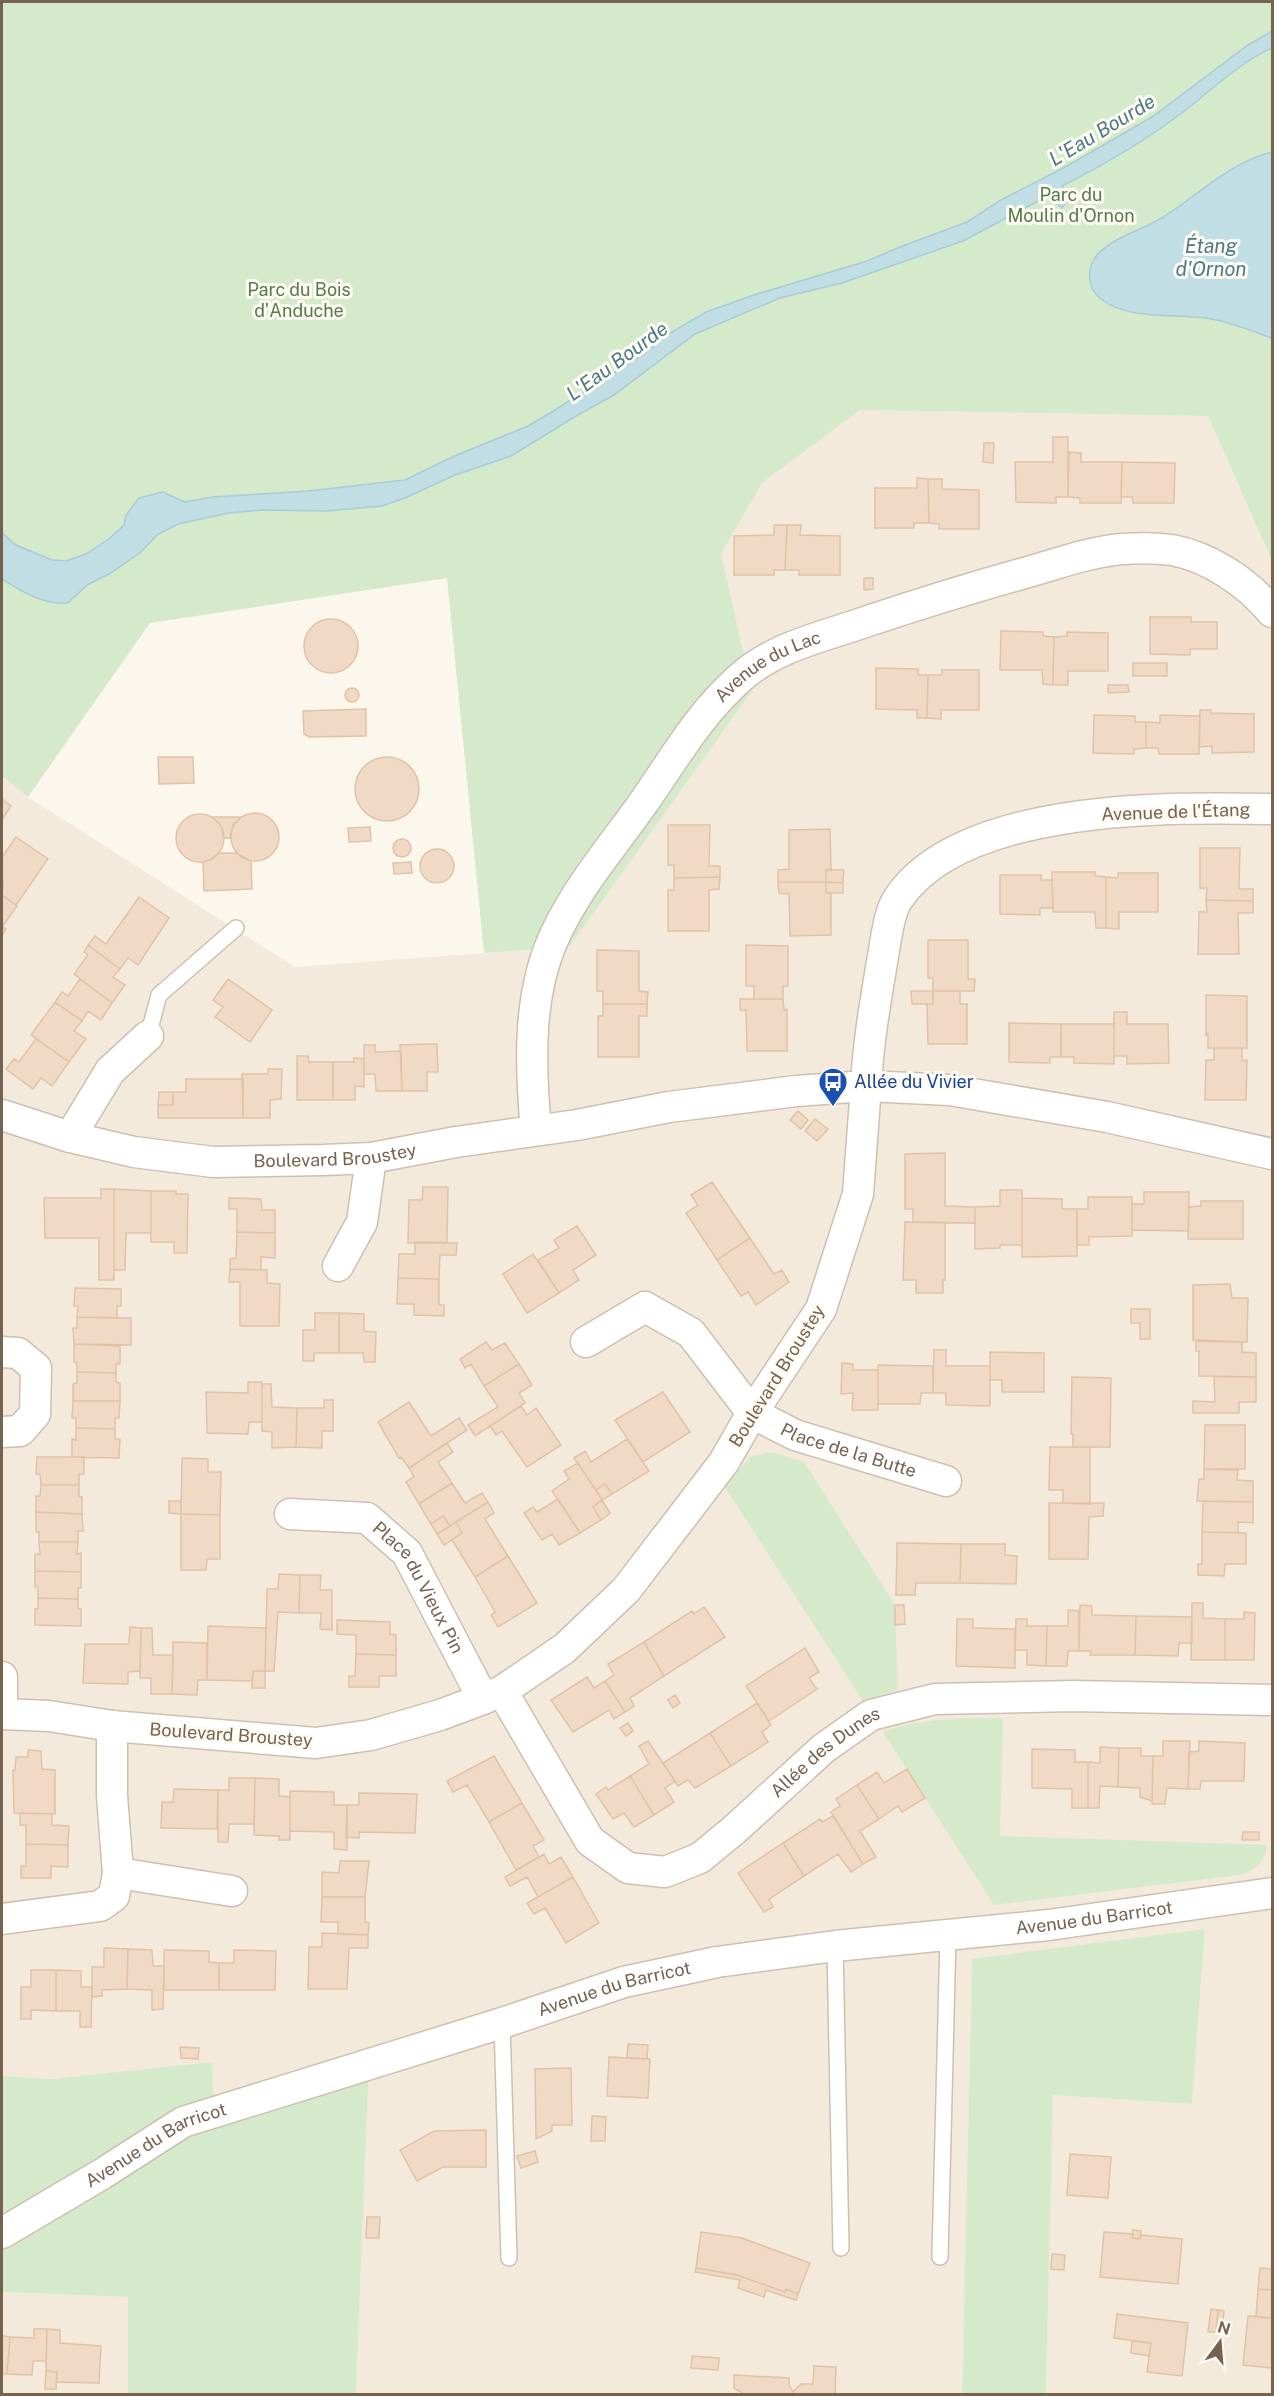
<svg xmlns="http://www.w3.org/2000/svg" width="1274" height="2396" font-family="'Public Sans',sans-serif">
<rect width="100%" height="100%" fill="#fcf7ed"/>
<path fill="#f3eadb" d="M860,410L1208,416L1272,561V2394H1046L1053,2095L1192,2104L1205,1929L972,1960L962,2394H356L369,2065L214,2112L212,2063L52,2079L2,2076V776L28,797L295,967L568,947L752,691L720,554L762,483Z
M2,2292L128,2297V2394H2Z"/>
<path fill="#d5eacb" d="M2,2H1272V561L1208,416L860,410L762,483L721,554L752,691L569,947L484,953L447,578L150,623L28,797L2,776Z
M772,1452L804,1462L895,1605L898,1690L863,1701L725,1487L751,1456Z
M963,1718H1003L1000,1836L1267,1845C1265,1862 1256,1870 1240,1875L994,1905L883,1732C909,1722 936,1720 963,1718Z
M1205,1929L1192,2104L1053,2095L1046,2394H962L972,1959Z
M212,2062L214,2112L369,2065L356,2394H128V2297L2,2292V2076L52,2079Z"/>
<path fill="#c1dee5" stroke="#a8ccd7" stroke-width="1.5" d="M1272,31V48C1240,62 1214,88 1187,109C1148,139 1106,164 1062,186L1071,197L1062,208L1048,196L963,241L842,283L780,298L695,334L614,395L581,413L511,456L455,475L405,498L382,506L327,511L263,510L229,513L178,524L157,535L140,553L109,574L87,585L68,603C43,605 23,592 2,579V533L16,545L52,560L66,561L86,554L110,538L124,525L126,515L139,498L163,492L185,502L213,497L308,491L405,480L452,457L528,426L550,413L643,355L670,333L706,312L754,295L867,261L900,247L967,222L1001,200L1067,166L1152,117L1248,45Z
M1272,152V338C1252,331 1233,323 1212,319C1178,313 1128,321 1101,299C1087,288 1086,269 1097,255C1112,238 1141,230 1160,219C1198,196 1228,163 1272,152Z"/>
<path fill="#f0dac5" stroke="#e2c2a7" stroke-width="1.5" d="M1053,437H1068V497H1056V503L1016,502L1015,462H1053Z
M984,443H994L993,463L983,462Z
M1069,452L1081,453V462H1122L1121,503H1080V498L1068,497Z
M1122,462L1175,463L1174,503H1133L1132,497H1121Z
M917,478L928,479L929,523H914V528H875V488H917Z
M928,479H942V489L979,490V529H939V524L929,523Z
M774,525H787L785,570H774V575H734V536L774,535Z
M787,525H801L800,535L840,536V575H799V570H785Z
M864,578H873V589L864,590Z
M1150,617H1191V622H1217V649H1190V655L1150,654Z
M304 646a27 27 0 1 1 54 0a27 27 0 1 1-54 0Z
M1001,631L1043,632V636L1054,637L1053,685L1043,684L1042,670H1000Z
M1067,632L1108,633V671H1068V685H1053L1054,637L1067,636Z
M1133,663H1167V676H1133Z
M876,668L918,669V675H928L927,718H917V710L876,709Z
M942,670H979V710H941V719L927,718L928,675H942Z
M1108,685H1128L1129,692L1108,693Z
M345 695a7 7 0 1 1 14 0a7 7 0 1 1-14 0Z
M366,709V736L309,737L304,734L303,711Z
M1200,710H1211V713L1254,714V752L1212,753V746L1199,747Z
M1094,715L1135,716V722H1146V748L1134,749V754L1093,753Z
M1160,715L1200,716L1199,754H1159L1158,748H1146V722L1160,723Z
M158,757H193L194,783L159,784Z
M355 789a32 32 0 1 1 64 0a32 32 0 1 1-64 0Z
M2,799L11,806L2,820Z
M231 837a24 24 0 1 1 48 0a24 24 0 1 1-48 0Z
M176 838a24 24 0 1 1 48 0a24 24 0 1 1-48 0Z
M212,817H241L233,825L230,838H224L221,826Z
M668,825H710L709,866H720V877L674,878V865H668Z
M370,827L371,841L349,842L348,828Z
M830,829L831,869L826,870V882H778V870L789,869V830Z
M16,837L48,859L16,905L2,895L3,881L2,879V857Z
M393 848a9 9 0 1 1 18 0a9 9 0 1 1-18 0Z
M1200,848H1240L1239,889H1253V901L1206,900L1207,888H1200Z
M420 866a17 17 0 1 1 34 0a17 17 0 1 1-34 0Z
M219,853H236L251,861L252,889L204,891L203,862L210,860Z
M411,862L412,873L394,874L393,863Z
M826,870H844L843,883L826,882Z
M1052,872H1095V876L1106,877V928H1096L1095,912H1053Z
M1118,873H1158V912H1119V929L1106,928V877L1118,878Z
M1000,875H1041V880H1052L1053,908H1040V915L1000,914Z
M720,877L719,889L709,890V931H668V890H674V878Z
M778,882H826V893H831V935L790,936L789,894L779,893Z
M826,882L843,883V893H826Z
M2,895L17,906L2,927L6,929L2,935Z
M139,897L169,918L138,965L128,958L120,969L88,945L95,936L106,944Z
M1206,900L1253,901V913H1238L1239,954H1198L1199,912H1207Z
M928,940H968V979H975L974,991H933V978H928Z
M88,945L120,969L113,977L125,985L112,1003L74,974L88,955L84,952Z
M746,945L788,946V986H783V999H754V986H746Z
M597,950L639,951V991L648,992L647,1004H603V991H597Z
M80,979L112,1003L101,1020L88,1011L82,1021L55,1002L62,992L68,996Z
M228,979L272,1010L250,1042L215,1017L223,1007L213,1000Z
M911,991H933V1004H912Z
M933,991H960V1004H967V1044H928L927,1004H933Z
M1206,995L1247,996V1048H1208V1034L1206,1035Z
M740,999H783L784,1010L787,1009V1051H747L746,1010H740Z
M55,1002L82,1021L74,1031L86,1039L69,1062L31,1035Z
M603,1004H647V1016H639V1057H598V1016H603Z
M1114,1012H1127V1024H1168L1169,1063L1127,1064V1056H1114Z
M1009,1023L1061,1024V1057H1050V1063L1009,1062Z
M1061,1024H1114V1064L1074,1063V1057H1061Z
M36,1039L69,1062L52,1086L41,1078L33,1089L6,1069L14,1059L19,1062Z
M427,1044H437L438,1072H427V1091H402L400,1045Z
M364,1045H375V1052L401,1051L402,1091H376L375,1074H364Z
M1214,1048H1242V1061L1247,1060L1246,1100H1205L1206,1060H1214Z
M297,1056H308L309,1062H333V1100H297Z
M354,1058L364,1059V1087L355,1086V1100H333V1062H354Z
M268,1069H282L281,1099L270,1100V1118H243L242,1074H268Z
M186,1079H243V1118H158V1105H173V1092H186Z
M159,1092H173V1105H158Z
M798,1111L808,1120L801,1129L790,1120Z
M815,1119L828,1129L817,1141L805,1131Z
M945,1153V1206L975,1207V1223L913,1222V1209H905V1154Z
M712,1182L750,1238L717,1260L686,1213L698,1205L691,1195Z
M423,1187H448L447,1243H408L409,1200H422Z
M101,1189H114V1280H99V1238H45L44,1198H101Z
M114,1189L151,1191V1233H126L125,1270H114Z
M1000,1190H1022V1245H1000V1248L975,1249V1207L1000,1206Z
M151,1191H176V1194H188L187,1253H174V1242H151Z
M1144,1192H1189L1188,1231L1132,1230V1204H1144Z
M1088,1197H1132V1236L1089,1237V1245H1077V1209H1088Z
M229,1198L261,1199L262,1210H275V1233L237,1232V1209H229Z
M1022,1198L1062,1199V1209H1077V1256L1022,1257Z
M1201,1201H1243V1239H1188L1189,1207L1201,1206Z
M905,1222L945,1223V1280H943V1293H916V1280H903Z
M577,1226L596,1255L573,1270L579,1280L559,1293L538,1260L559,1248L554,1240Z
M237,1232L275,1233V1258L261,1257V1270L230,1269V1259L236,1258Z
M750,1238L774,1274L782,1270L789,1282L756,1305L748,1292L741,1296L717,1260Z
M415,1242L457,1243L456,1255H440L439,1279L398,1278L399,1254H415Z
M533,1254L559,1293L527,1313L503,1274Z
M230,1269L267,1270V1283L280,1284L279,1326H240V1282H229Z
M398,1278L439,1279V1305H444V1316L414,1315V1304H397Z
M1230,1284L1232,1298H1248L1247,1342L1193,1340V1285Z
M75,1288L121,1289V1306H117V1318L77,1317L78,1306H74Z
M1131,1309H1150V1339H1140V1323H1131Z
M315,1313H339V1353H314V1361H303V1330H315Z
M339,1313L364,1314V1331L376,1332L375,1362H364L363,1353H339Z
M77,1317L131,1318V1345L74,1344L73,1328H77Z
M1196,1341L1242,1342V1352L1256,1353V1377L1199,1376V1351H1196Z
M486,1342L492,1350L505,1343L519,1364L484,1386L471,1364L465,1368L460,1359Z
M74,1344L120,1346V1364H116V1373L77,1372V1363L74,1362Z
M934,1350H946V1366H990V1406L946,1405V1393H933Z
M990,1352L1044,1353V1392H1002V1380H990Z
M842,1363L853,1364V1370H878V1410H852L853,1393L841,1394Z
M519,1364L532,1385L519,1393L525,1403L475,1436L468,1425L498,1407L484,1386Z
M878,1365L933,1366V1393H921L920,1404H878Z
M77,1372L116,1373V1382L120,1383V1401H73V1384L77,1383Z
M1072,1377L1111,1378L1110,1447H1073V1434H1071Z
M1214,1377H1256V1402H1239V1413H1193V1401L1215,1402Z
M248,1382H262V1422H249L248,1434L207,1433L206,1392L248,1393Z
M262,1384H271L272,1407L297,1408L296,1447L272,1448V1432L262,1431Z
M663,1392L690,1432L643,1462L615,1420Z
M324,1400H333V1431H322V1448L296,1447L297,1408H324Z
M73,1401H120L119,1418H115V1429L76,1428V1418H72Z
M409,1402L431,1436L459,1418L467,1430L409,1468L401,1457L399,1458L378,1422Z
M521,1406L527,1415L536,1408L561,1445L527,1467L502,1431L496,1435L490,1426Z
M1205,1425H1245V1469H1204Z
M76,1428L115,1429V1439H120L119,1458L72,1457V1439L76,1440Z
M627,1439L649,1471L612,1494L605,1484L596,1490L574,1458L585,1451L591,1462Z
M447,1443L453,1452L438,1462L452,1483L419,1504L406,1482L414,1477L409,1468Z
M1050,1447H1090V1504L1063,1503V1490H1049Z
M37,1457H84V1474H79V1485H41L40,1474H36Z
M182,1458L208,1459V1472H221L220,1515L181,1514Z
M578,1463L602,1500L593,1507L601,1520L580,1533L552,1491L569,1479L564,1471Z
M1204,1469L1238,1470L1237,1480L1253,1481V1502L1197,1501L1199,1479H1204Z
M452,1483L465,1503L482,1493L488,1502L450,1526L443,1516L431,1524L419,1504Z
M605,1484L612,1494L602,1500L596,1490Z
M41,1485H79V1497H82V1514L36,1512V1496H40Z
M558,1499L580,1533L559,1545L552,1534L542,1540L524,1513L533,1507L537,1512Z
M602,1500L610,1513L601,1520L593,1507Z
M169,1501H181V1514L169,1513Z
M1203,1501L1253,1502V1523L1238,1522V1533L1202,1532Z
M488,1502L494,1513L485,1519L508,1556L475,1577L452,1540L462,1533L456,1522Z
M1049,1503H1104L1103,1516L1089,1517L1088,1559H1049Z
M36,1512L82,1514L83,1531H78V1542H39V1532H36Z
M181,1514L220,1515V1559H207L206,1570H181Z
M443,1516L450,1526L437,1534L431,1524Z
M456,1522L462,1533L444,1545L437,1534Z
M1202,1532L1246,1533V1564H1225L1224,1576L1198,1575V1564H1202Z
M39,1542H78L77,1554L81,1553V1572L35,1571V1554H40Z
M897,1543L961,1544L960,1583H916L915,1595H896Z
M961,1544H1005V1555L1017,1556L1016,1584L960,1583Z
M508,1556L537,1603L498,1627L491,1615L495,1612L475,1577Z
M35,1571L81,1572V1588H78V1599L38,1598V1587H35Z
M279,1574L300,1575L299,1613L278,1612L274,1671H265L267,1589H278Z
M300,1575H321L320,1590H332V1630L320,1629L321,1613H299Z
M38,1598L78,1599V1609H81V1626L35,1625V1609H38Z
M1192,1603H1203V1618L1225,1619V1660H1191Z
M895,1605H904L905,1624L895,1625Z
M1080,1605L1092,1606V1615L1136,1616L1135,1655H1090L1091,1651H1079Z
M704,1607L725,1637L664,1676L644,1642L692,1611L694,1614Z
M1068,1610L1079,1611V1651H1068L1067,1666H1046L1047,1626H1068Z
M1244,1612L1255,1613L1254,1660H1225V1619H1244Z
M1136,1616L1192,1617V1643H1179L1178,1656L1135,1655Z
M957,1619H973V1628L1015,1629V1668L956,1666Z
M1016,1619H1027V1626H1047L1046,1666L1027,1665V1650H1015Z
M337,1620L390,1622V1634L396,1635V1655L356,1654V1635L337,1634Z
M208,1626L266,1628L265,1671H253L252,1681L207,1680Z
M130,1627L141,1628L140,1671L128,1672V1684L83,1683L85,1644H129Z
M141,1628H152L153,1655H173L172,1694H151V1678H140Z
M173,1642L207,1643V1680H198L197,1695L172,1694Z
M644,1642L664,1676L630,1698L634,1706L625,1712L605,1681L614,1675L608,1664Z
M805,1648L819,1672L809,1678L817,1689L769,1721L746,1686Z
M356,1654L396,1655V1676H379V1687H349V1676H355Z
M253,1671H265V1688H252Z
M587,1677L594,1688L605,1681L625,1712L614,1719L609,1710L573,1732L551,1700Z
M675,1695L680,1703L673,1708L668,1700Z
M757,1703L771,1725L762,1732L768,1742L731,1766L710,1733Z
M628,1723L633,1731L626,1736L620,1728Z
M710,1733L731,1766L695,1788L688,1780L678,1786L663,1763Z
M648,1741L675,1781L665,1788L674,1802L654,1815L630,1776L649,1764L639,1746Z
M1163,1741H1190L1188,1789L1167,1788L1165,1804H1152L1153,1756H1163Z
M1199,1741L1245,1743L1244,1781H1201L1200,1789H1188L1189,1752L1199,1751Z
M1100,1747L1119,1748L1118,1787L1100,1786L1099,1808H1088V1762L1100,1763Z
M1119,1748H1141V1756H1153L1152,1801L1140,1797V1788L1118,1787Z
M1032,1749L1075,1750V1762H1088V1808H1072V1789L1032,1788Z
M28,1750L41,1751L42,1769L55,1770V1814L14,1813L13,1770H15L16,1757H28Z
M494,1756L522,1803L489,1822L467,1785L453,1792L447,1781Z
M907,1769L925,1798L902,1812L898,1806L879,1819L857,1785L877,1772L884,1783Z
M630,1776L654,1815L634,1827L624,1813L613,1819L596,1794L606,1787L608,1790Z
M229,1778H255L254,1824H229L228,1842H218V1790H229Z
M255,1778L279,1779V1796L290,1797V1840H279V1836L254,1835Z
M857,1785L879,1819L860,1831L876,1857L863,1864L831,1812L840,1806L836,1799Z
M174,1789L218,1790L217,1829L161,1828L162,1802H173Z
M290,1791L334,1792V1805H347V1850L334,1849V1832L290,1831Z
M359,1793L417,1794L415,1833L359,1832V1838L346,1837L347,1805H359Z
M522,1803L544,1840L533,1846L539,1857L516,1870L489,1822Z
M20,1813L52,1814V1825L69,1826L68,1845L26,1844V1825H20Z
M833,1816L863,1864L851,1872L838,1854L804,1876L783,1843L820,1819L822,1822Z
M1243,1832H1259V1840H1242Z
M783,1843L804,1876L769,1899L773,1907L764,1912L738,1873Z
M26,1844L68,1845V1867L51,1866V1878H21V1866H26Z
M544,1854L549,1864L561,1857L573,1877L538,1897L527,1877L510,1886L505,1877Z
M340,1861H369L365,1897H322V1872L339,1873Z
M573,1877L599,1923L566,1943L545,1908L534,1914L527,1903Z
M322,1897H365V1922L369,1923L368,1935L338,1934V1922H321Z
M322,1933L368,1935V1948H349L347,1989H308L309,1947H322Z
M104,1948L128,1949L127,1989L102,1990V1996L92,1997V1967H104Z
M128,1949L152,1950L153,1966H164L163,2009L152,2010V1990L127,1989Z
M164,1950L209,1951V1962L219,1963V1990H164Z
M234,1950L276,1951L275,1990H219V1963H234Z
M31,1970H56V2011L31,2010V2019H21V1987H31Z
M56,1970L81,1971V1987H92L91,2027H80V2011H56Z
M628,2044L648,2045L647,2059L627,2058Z
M180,2047L199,2048L198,2059L181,2058Z
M609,2057L650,2059L648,2098L607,2096Z
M571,2068L572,2125H552V2131L536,2139L535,2069Z
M592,2116L606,2117L605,2141H591Z
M486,2130V2167H443L417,2181L400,2150L434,2131Z
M535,2151L538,2162L521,2168L517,2156Z
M1070,2154L1111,2157L1108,2198L1067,2195Z
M367,2217H380L379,2238H366Z
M1133,2230L1141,2231L1140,2239L1132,2238Z
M701,2232L742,2238L810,2263L798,2294L786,2289L785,2292L737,2275L696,2268Z
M1104,2232L1133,2234L1132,2238L1140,2239L1141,2235L1182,2239L1178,2284L1100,2277Z
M1052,2254L1065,2255L1064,2270L1051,2269Z
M696,2268L737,2275L785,2292L786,2289L798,2294L796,2300L766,2290L764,2297L738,2288L740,2280L695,2272Z
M1260,2268L1272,2269V2290L1258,2289Z
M1258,2289L1272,2290V2318L1256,2317Z
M1211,2309L1218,2310L1216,2332H1208Z
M1218,2310L1224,2311L1222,2333L1216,2332Z
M1117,2314L1188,2323L1182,2376L1147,2372L1151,2343L1114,2338Z
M1248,2316L1272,2318V2368L1243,2365Z
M34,2329H47L46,2361H33L32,2375L7,2374L10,2337L34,2338Z
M47,2329L60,2330V2343L101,2346L99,2383L56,2382L57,2372L46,2371Z
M2,2336L10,2337L7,2374H2Z
M1132,2341L1151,2343L1149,2356L1131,2353Z
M692,2356L719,2358L718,2370L691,2368Z
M814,2366L836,2367L835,2394H744L734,2388V2375L789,2378V2385L793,2392L801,2384H813Z
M46,2371L57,2372L56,2389H45Z"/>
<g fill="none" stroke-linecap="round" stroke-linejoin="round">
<g stroke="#cec0b1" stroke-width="18">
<path id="service" d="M148,1036L159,995L236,928
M835,1946L841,2248
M502,2023L509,2258
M940,2257L948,1935"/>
</g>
<g stroke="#cec0b1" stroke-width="33">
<g id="minor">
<path d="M1272,809C1170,807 961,804 898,899C889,911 886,940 883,956C876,999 868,1042 866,1086L950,1090L1107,1117L1272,1154"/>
<path id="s1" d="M2,1115L70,1137L134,1152L213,1162L323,1160L371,1158L456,1142L577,1125L669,1107L796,1091L866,1086L858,1194L821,1309L752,1413L724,1462L672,1530L626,1590L565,1648L502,1691L483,1699L440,1715L371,1735L316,1743L112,1726L49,1716L2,1714"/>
<path id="s2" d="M536,1130C530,1065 527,991 557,931C580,883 616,842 646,799C675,757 701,712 740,678C773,648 818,638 859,624C913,606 967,589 1021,574C1054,565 1088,552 1122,549C1137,548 1157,548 1172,550C1210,557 1248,583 1272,612"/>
<path d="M70,1137L110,1071L148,1036"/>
<path d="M338,1266L362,1222L371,1158"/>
<path id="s3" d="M586,1342L645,1307L691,1333L752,1413L795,1435L946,1481"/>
<path d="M2,1352L18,1353L36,1368L35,1414L20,1431L2,1432"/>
<path id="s4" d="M290,1514L367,1518L407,1553L483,1699"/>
<path d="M2,1677V1714"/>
<path id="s5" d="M502,1691L590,1841L628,1868L665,1872L700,1858L734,1830L824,1748L871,1715L935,1699L1073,1696L1272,1700"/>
<path d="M118,1873L232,1891"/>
<path d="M2,1919L100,1906L114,1896L118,1873L112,1796V1726"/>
<path id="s6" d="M2,2233L102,2174L183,2122L502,2023L624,1982L717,1962L835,1946L1049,1925L1272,1893"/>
</g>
</g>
<use href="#service" stroke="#fff" stroke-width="15"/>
<use href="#minor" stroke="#fff" stroke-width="30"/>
</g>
<defs>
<g id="bus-pin" transform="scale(1.5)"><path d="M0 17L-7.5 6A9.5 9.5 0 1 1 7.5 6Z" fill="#1a4fb4" stroke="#fefbf3"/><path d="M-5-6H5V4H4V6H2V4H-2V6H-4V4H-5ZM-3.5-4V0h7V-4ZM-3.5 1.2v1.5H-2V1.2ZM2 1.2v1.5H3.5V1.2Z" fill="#fff"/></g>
</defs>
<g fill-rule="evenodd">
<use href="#bus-pin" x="833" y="1082"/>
</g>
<g text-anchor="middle" stroke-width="6" stroke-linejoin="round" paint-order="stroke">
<g font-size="18" fill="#547c48" stroke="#fefbf3">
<text x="1071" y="201">Parc du<tspan x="1071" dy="21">Moulin d'Ornon</tspan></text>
<text x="299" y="296">Parc du Bois<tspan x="299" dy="21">d'Anduche</tspan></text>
</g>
<g font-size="18" fill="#77614f" stroke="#fefbf3">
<text dy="6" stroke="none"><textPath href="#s2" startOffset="546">Avenue du Lac</textPath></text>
<text transform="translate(1176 812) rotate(-2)" y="6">Avenue de l'Étang</text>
<text dy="6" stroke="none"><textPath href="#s1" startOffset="339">Boulevard Broustey</textPath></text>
<text transform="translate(777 1376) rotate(-58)" y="6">Boulevard Broustey</text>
<text dy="6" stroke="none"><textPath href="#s3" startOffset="326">Place de la Butte</textPath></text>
<text dy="6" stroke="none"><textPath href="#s4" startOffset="165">Place du Vieux Pin</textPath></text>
<text transform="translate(231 1735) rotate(4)" y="6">Boulevard Broustey</text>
<text dy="6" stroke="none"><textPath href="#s5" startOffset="460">Allée des Dunes</textPath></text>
<text dy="6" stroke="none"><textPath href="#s6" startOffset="1150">Avenue du Barricot</textPath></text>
<text dy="6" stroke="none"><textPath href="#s6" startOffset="664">Avenue du Barricot</textPath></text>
<text dy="6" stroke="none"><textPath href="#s6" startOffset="178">Avenue du Barricot</textPath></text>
</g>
<g font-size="18" fill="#164399" stroke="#fefbf3" text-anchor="start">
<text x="854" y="1088">Allée du Vivier</text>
</g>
<g font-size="20" font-style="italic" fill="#4a7a89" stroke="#fefbf3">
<text transform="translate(1102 130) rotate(-31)" y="7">L'Eau Bourde</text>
<text x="1211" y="253">Étang<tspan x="1211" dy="23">d'Ornon</tspan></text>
<text transform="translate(617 361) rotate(-36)" y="7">L'Eau Bourde</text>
</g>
</g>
<rect width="1274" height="2396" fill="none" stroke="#77614f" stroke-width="6"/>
<g transform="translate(1220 2342) rotate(16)" stroke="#fefbf3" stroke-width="4.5" paint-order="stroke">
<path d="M0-4.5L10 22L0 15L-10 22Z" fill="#77614f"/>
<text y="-9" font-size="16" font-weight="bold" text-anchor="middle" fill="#77614f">N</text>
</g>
</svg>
